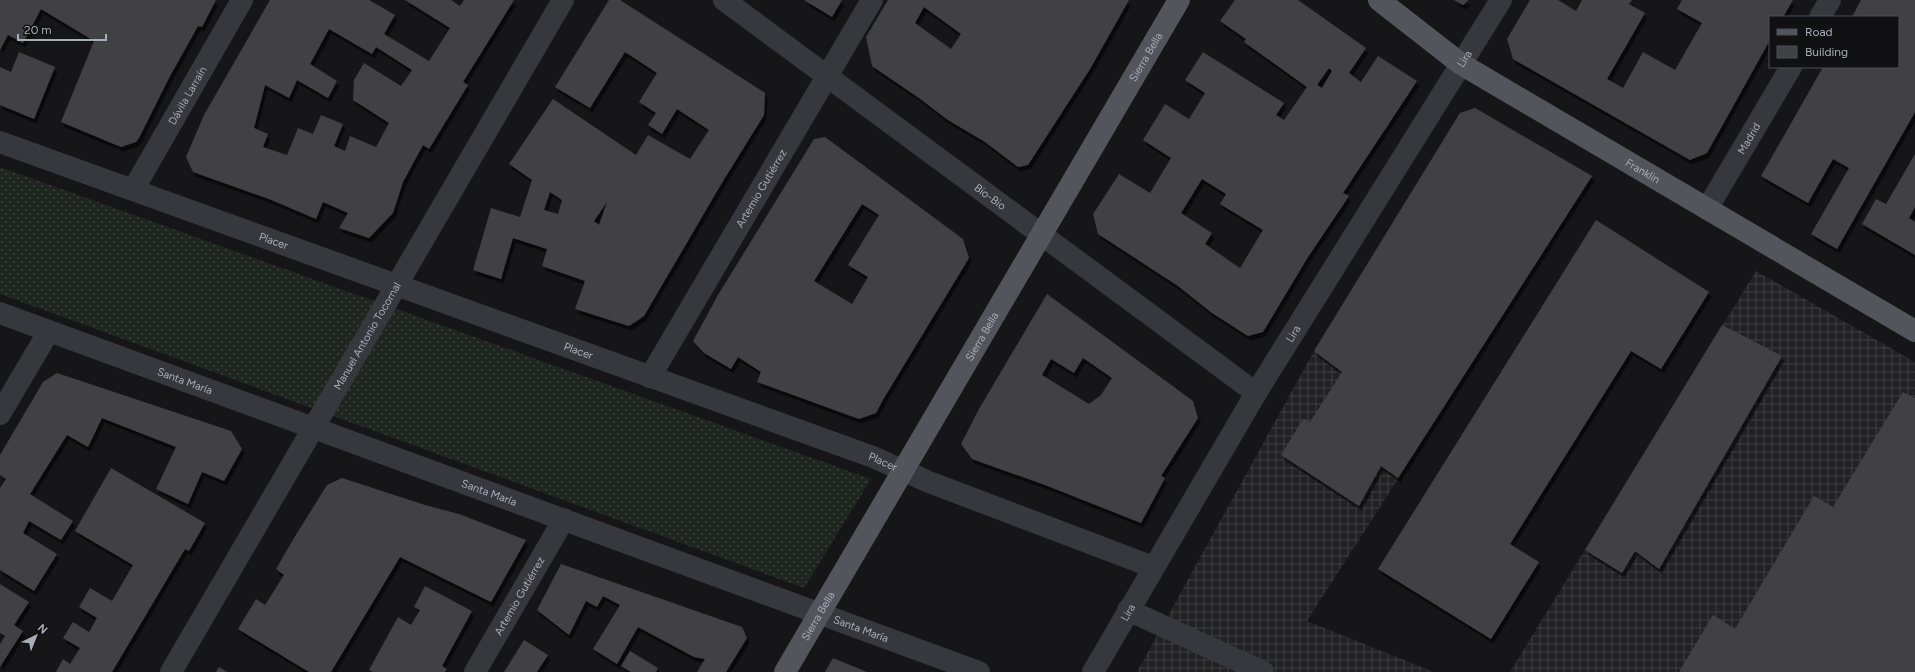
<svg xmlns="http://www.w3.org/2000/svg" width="1915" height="672" font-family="Figtree,sans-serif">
<defs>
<pattern id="industrial-grid" width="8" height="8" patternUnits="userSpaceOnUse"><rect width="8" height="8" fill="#222225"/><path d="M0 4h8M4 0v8" fill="none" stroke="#3f3f43"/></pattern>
<pattern id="grass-dots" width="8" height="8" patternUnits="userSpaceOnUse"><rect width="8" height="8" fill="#1e261f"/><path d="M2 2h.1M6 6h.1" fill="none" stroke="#3c433d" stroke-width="1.8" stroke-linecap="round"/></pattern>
<filter id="shadow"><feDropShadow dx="2.5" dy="4.5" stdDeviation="0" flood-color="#0009"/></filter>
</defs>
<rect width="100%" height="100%" fill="#161618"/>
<path fill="url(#industrial-grid)" d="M1475,108L1592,176L1307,621L1434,672H1137L1314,351L1460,113Z
M1756,271L1915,362V672H1510Z"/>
<path fill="url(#grass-dots)" d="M0,167L871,479L804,588L0,294Z"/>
<path fill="#404145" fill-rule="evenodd" filter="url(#shadow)" d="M0,0H216L202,27L198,26L169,78L139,138L136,142L121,147L61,122L94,41L41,9L23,43L8,35L0,50Z
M270,0H369L395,15L384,34L429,61L450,28L405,0H451L460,6L464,0H514L463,82L468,85L429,149L423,145L403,182L393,213L369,238L339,228L348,213L323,202L316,219L269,199L193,172L186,157L204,115ZM329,29L372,54L376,47L412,70L401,86L364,63L354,80L353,100L389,123L376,147L350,136L345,151L334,146L343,124L321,115L313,134L298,128L287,155L263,147L268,134L254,128L265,85L289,98L297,80L328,98L337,81L310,64Z
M609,0H620L765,93L764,115L723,181L644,316L629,326L575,309L585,281L542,266L547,249L513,238L501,279L473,270L491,208L520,217L532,180L509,164L553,99L636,155L648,135L690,159L709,130L677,109L662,134L648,125L656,113L639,102L657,73L625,52L590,108L555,87ZM550,192L562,200L558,214L544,210ZM607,202L599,225L594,221Z
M804,0H842L832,17Z
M888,0H1129L1090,69L1028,165L1018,167L985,142L948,120L919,98L872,66L866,37ZM924,7L961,34L951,49L915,23Z
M1235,0H1298L1366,48L1349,73L1361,82L1378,56L1417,81L1343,193L1349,196L1308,257L1263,332L1248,336L1212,313L1178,286L1098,234L1093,214L1119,174L1150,193L1171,158L1143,140L1165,104L1189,119L1205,93L1185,80L1203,52L1284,103L1276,115L1284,120L1307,87L1244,42L1246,39L1220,21ZM1329,68L1332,71L1322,88L1317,85ZM1202,179L1226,194L1220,204L1263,230L1240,268L1205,244L1212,233L1181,213Z
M1454,0H1469L1463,5Z
M1530,0H1558L1576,11L1582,0H1632L1629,4L1645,13L1607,79L1623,88L1643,52L1675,70L1702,23L1677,9L1682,0H1793L1783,17H1770V40L1707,153L1690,160L1513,59L1507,39Z
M1861,0H1915V112L1837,249L1811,234L1849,168L1833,159L1808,203L1761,176L1823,67H1898V17H1852Z
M19,52L55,67L34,119L0,105V67L11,72Z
M1475,108L1592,176L1398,478L1381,466L1359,506L1281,455L1303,419L1310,422L1342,372L1314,351L1460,113Z
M825,137L963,239L969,258L884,398L876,413L859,419L757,382L761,372L738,357L731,369L704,353L693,341L718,295L814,139ZM862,204L879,215L848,265L868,277L852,304L814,281Z
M1915,154V207L1909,218L1915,222V255L1862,224L1876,199L1886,204Z
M1596,220L1709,292L1661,369L1631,351L1510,544L1539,562L1491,639L1378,569Z
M1047,294L1193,401L1198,418L1161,476L1165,478L1141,523L1045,485L972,459L961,444L979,409ZM1083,358L1112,378L1101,395L1089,404L1042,375L1051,359L1074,373Z
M1722,325L1782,356L1659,569L1635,551L1622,573L1585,550Z
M57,373L231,431L242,449L224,481L202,472L188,504L156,489L176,447L102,418L88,447L67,435L30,494L73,521L61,540L29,521L23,533L57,554L34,591L0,570V488L6,479L0,475V455L43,382Z
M1903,392L1915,398V672H1679L1713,615L1735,629L1814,496L1833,507Z
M111,468L205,523L189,551L185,549L112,672H56L63,659L70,664L80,648L63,638L73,622L89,632L97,618L79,607L90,588L112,601L133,565L75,531Z
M342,478L425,505L459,514L526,540L491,602L400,557L331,672H309L238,629L256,599L265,605L284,575L276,569L294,538L327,485Z
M561,564L742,627L747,638L726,672H697L705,659L694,657L638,627L617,664L593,649L620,605L603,596L597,607L586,601L569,635L537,610Z
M0,584L29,602L14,625L23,631L0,667V644L5,636L0,633Z
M425,586L472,611L442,666L447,669L445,672H373L369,670L398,617L411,625L420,610L414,607Z
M524,640L548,655L537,672H504Z
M630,651L658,668L656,672H631L621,666Z
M833,658L867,672H825Z
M219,667L227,672H216Z"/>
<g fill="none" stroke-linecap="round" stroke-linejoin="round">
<g stroke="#37383d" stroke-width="22">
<path id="s1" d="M724,0L1256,393"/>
<path d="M1820,17L1830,0"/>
<path id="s2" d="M0,142L873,457L929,482L1153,567"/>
<path id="s3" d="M133,190L242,0"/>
<path id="s4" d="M1707,209L1791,67"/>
<path id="s5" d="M0,313L979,672"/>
<path id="s6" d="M650,377L872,0"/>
<path d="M0,414L49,331"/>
<path d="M1128,610L1263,672"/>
<path id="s7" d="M171,672L563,0"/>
<path id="s8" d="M475,672L564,519"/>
<path id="s9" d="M1093,672L1256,393L1501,0"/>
</g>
<g stroke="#53555c" stroke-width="22">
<path id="s10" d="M1379,0L1461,64L1915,331"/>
<path id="s11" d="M785,672L1179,0"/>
</g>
</g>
<g text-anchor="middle" stroke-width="3" stroke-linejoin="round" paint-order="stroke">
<g font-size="11" fill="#a8adb8" stroke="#111113">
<text dy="4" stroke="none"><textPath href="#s11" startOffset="713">Sierra Bella</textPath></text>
<text dy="4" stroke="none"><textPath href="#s9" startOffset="717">Lira</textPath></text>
<text dy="4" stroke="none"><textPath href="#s3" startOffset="109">Dávila Larraín</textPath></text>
<text dy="4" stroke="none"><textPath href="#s4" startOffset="82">Madrid</textPath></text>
<text dy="4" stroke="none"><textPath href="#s10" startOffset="315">Franklin</textPath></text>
<text dy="4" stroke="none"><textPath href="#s6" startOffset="219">Artemio Gutiérrez</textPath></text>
<text dy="4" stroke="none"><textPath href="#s1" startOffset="331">Bio-Bio</textPath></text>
<text dy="4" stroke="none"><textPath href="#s2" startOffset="291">Placer</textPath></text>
<text dy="4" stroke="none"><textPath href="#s9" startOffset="393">Lira</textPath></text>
<text dy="4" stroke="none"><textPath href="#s7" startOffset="389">Manuel Antonio Tocornal</textPath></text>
<text dy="4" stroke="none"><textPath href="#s11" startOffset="389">Sierra Bella</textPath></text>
<text dy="4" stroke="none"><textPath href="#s2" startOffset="615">Placer</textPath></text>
<text dy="4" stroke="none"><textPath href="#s5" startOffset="197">Santa María</textPath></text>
<text dy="4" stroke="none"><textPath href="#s2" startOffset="939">Placer</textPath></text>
<text dy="4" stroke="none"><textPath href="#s5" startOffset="521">Santa María</textPath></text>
<text dy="4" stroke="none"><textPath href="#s8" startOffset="88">Artemio Gutiérrez</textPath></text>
<text dy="4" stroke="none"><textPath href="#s9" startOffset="69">Lira</textPath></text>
<text dy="4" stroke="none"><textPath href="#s11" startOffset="65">Sierra Bella</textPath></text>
<text dy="4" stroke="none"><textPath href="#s5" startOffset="917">Santa María</textPath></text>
</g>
</g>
<rect x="1769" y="16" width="130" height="52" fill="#111113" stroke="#4d4f55"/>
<rect x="1777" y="29" width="20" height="6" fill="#53555c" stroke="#4d4f55"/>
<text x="1805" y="36" font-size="12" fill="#a8adb8">Road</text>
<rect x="1777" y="46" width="20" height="12" fill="#404145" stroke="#4d4f55"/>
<text x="1805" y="56" font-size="12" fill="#a8adb8">Building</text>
<g transform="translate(36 636) rotate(43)" stroke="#111113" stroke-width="3" paint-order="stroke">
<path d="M0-3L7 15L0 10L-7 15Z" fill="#a8adb8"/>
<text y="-6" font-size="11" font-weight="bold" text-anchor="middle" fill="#a8adb8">N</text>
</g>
<path d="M18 34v6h88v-6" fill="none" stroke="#a8adb8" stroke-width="2"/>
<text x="24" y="34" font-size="12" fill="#a8adb8" stroke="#111113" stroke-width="3" paint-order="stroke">20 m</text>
</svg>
